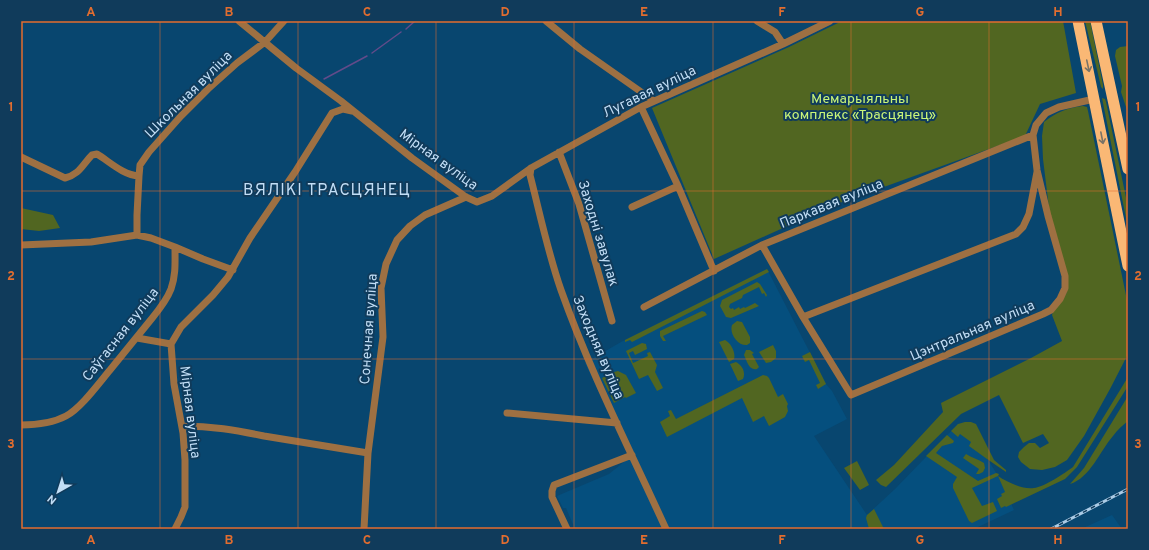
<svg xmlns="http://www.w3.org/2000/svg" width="1149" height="550" font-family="Overpass,sans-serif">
<rect width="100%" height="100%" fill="#08466f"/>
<path fill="#054f7e" d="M767,269L826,384L832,391L847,419L814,436L867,515L895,489L958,424L987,458L998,476L1014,510L974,529H575L566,508H563L557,496L609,474L630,457L585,363L621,342Z
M1112,515L1122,529H1080H1081Z"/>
<path fill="#516621" d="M842,21H1063L1076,93L1040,104L1025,136L834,205L714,259L652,108L789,47Z
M1085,21H1090L1103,85V89L1101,87C1096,64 1090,43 1085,21Z
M1128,46V113L1121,92L1122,86L1115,56L1116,50L1120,47Z
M1102,98L1105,99L1106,102L1128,207V228Z
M1083,106L1087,107L1088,111L1128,305V354L1110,389L1084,436L1067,460L1055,467L1042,470L1030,469L1021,462L1018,457L1019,452L1024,447L1029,443H1035L1040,448L1049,443L1043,434L1023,443L999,395L961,414L886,487L881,485L876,480L894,465L943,412L941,403L1031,358L1062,341L1052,315L1053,312L1066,294L1068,286L1050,216L1043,159L1042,136L1044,122C1057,112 1067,108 1083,106Z
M21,208L53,215L60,228L39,231L21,229Z
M767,269L769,272L632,342L630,340L625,342V340Z
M757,282L760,284L767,295L766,297L764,293L762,294L759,287L743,295L742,298L730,304L729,307L731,309L733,308L734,310L739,307L740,309L744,307L745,308L755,303L759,306L731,318L726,317L720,306L722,300Z
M702,311L705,312L707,315L663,336L666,341H663L660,336V331Z
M737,321L742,322L750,337V343L747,345C738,346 729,334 732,325Z
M725,340C731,343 736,353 734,359L729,362L719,342Z
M642,343L646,344L647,349L635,355L633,351L629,353L633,363L648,356L647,353L650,352L657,365L655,372L663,388L657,391L648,375L639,379L626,351Z
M773,345L776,351V358L771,362L766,363L759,352Z
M746,350H750L754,353L752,354L759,367L757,369C749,371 747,361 744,355Z
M810,352L826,384L818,389L816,385L820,383L809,360L805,362L802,356Z
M736,362C742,365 746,372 743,379L738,381L730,364Z
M618,371L626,375L636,393L626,398L625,397L614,403L602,378L614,372Z
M763,375L767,376L769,378L778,397L783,394L788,404L787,406L788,411L785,417L769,426L764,416L753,422L742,398L667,437L660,422L670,416L668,411L671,410L676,419Z
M1128,377V386L1077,467L1065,479L1006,507L1005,506L1001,508L997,499L1002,496L1001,494L1005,492L998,476L972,488L982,506L993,502L997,511L972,523L969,521L953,488V484L957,477L926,456L947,435L954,441L953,443L942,446L936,453L978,481L996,473L999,474L998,476C1007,482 1023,490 1034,488C1044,487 1065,473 1073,467Z
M1128,396V421C1123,425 1117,430 1113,436C1100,451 1090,478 1070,484L1084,468Z
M965,422H971L976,424L994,460L1006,470V472L987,459L969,446L971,442L960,434L958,437L951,431L958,424Z
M966,454C972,458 978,459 984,463L985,468L983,472L979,474H976L979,469L963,458Z
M857,461L869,485L860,490L844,468Z
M874,509L884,529H869L866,518L867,515Z"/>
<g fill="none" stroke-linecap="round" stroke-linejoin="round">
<path stroke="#624b8a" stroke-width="1.5" d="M406,29L415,21
M372,53L401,32
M324,79L367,56"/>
<path stroke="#9e7042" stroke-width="7" d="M239,21L296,68L341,101L412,158L466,197L477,202L492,196L531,168L641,107L783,44L830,21
M546,21L580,49L654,101
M757,21L775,32L783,44
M641,107L678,186L714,271
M559,152L579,204L612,321
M21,157L65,178C80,174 82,165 92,155L97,154C110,162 123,175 139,176
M531,168L530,175C540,214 548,253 561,290C590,372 630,450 666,529
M632,207L678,186
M137,235V215L139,176L140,165L149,152L181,116L208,89L237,63L265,42L284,21
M21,245L91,242L137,235L151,238L175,247C175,262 176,275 171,289C166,302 157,312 149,322C136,338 123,354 110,370C99,383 81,408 66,416C53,423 35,425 21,425
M762,245L803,317L851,395L1043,314L1051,310L1060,299L1065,288V276L1048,216L1037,170L1033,135L1036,125L1046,113L1059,107L1094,99
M175,247L203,259L233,270
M644,307L762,245L1033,135
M803,317L1016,234L1023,227L1029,214L1037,172
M137,338L171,344
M507,413L617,423
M182,426C212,426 235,430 264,436C299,442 333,447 368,453
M175,529L181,517L185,507V460L183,433L174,384L171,344L181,327L213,295L228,277L250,238L295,172L332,113L343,109L352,111
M364,529L368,453L383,337L381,288L386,264L397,240L410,226L425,215L466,197
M567,529L552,497V491L554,485L632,455"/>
<path stroke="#fab875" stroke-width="11" d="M1078,21L1128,266
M1096,21L1128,169"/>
<g stroke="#abcbe5" stroke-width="3">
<path id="rail" d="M1051,529L1128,489"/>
</g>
<use href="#rail" stroke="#103b5b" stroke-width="1.5" stroke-dasharray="4.5" stroke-linecap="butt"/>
</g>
<defs><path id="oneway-shaft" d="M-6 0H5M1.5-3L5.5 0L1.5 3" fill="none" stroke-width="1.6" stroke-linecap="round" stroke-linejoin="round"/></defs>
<g stroke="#797367">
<use href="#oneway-shaft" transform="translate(1088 66) rotate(78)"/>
<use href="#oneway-shaft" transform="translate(1102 138) rotate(79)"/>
</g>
<path fill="none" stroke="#e26d2f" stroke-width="1" stroke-opacity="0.55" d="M160,21V529M298,21V529M436,21V529M574,21V529M713,21V529M851,21V529M989,21V529M21,191H1128M21,359H1128"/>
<g text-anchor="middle" stroke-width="4" stroke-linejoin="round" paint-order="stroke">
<g font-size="14" fill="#c2def6" stroke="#103b5b">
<text transform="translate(649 91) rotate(-26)" y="5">Лугавая вуліца</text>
<text transform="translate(188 94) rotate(-45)" y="5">Школьная вуліца</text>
<text transform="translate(439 159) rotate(36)" y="5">Мірная вуліца</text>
<text transform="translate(831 203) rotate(-22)" y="5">Паркавая вуліца</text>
<text transform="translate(599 233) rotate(73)" y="5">Заходні завулак</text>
<text transform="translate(368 329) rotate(-86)" y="5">Сонечная вуліца</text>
<text transform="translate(972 330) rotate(-23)" y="5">Цэнтральная вуліца</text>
<text transform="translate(120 334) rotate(-52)" y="5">Саўгасная вуліца</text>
<text transform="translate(599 347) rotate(67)" y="5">Заходняя вуліца</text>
<text transform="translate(191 412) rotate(83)" y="5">Мірная вуліца</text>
</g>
<g font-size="14" fill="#caf578" stroke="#103b5b">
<text x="860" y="103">Мемарыяльны<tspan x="860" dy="16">комплекс «Трасцянец»</tspan></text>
</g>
<g font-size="16" letter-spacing="1" fill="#c2def6" stroke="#103b5b">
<text x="327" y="195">ВЯЛІКІ ТРАСЦЯНЕЦ</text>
</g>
</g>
<rect width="1149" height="550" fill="none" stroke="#103b5b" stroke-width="44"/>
<g transform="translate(58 492) rotate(219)" stroke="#103b5b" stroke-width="3" paint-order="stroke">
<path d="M0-3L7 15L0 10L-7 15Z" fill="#c2def6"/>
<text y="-6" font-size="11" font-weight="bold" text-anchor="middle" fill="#c2def6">N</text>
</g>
<rect x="22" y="22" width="1105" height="506" fill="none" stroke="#e26d2f" stroke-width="1.5"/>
<g font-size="13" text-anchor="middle" font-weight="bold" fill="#e26d2f">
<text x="91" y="16">A</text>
<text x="229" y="16">B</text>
<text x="367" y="16">C</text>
<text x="505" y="16">D</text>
<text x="644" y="16">E</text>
<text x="782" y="16">F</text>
<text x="920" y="16">G</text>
<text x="1058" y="16">H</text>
<text x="11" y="111">1</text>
<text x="1138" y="111">1</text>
<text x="11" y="280">2</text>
<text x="1138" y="280">2</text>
<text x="11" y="448">3</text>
<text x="1138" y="448">3</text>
<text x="91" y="544">A</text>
<text x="229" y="544">B</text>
<text x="367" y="544">C</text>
<text x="505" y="544">D</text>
<text x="644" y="544">E</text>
<text x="782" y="544">F</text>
<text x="920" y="544">G</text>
<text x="1058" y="544">H</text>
</g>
</svg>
